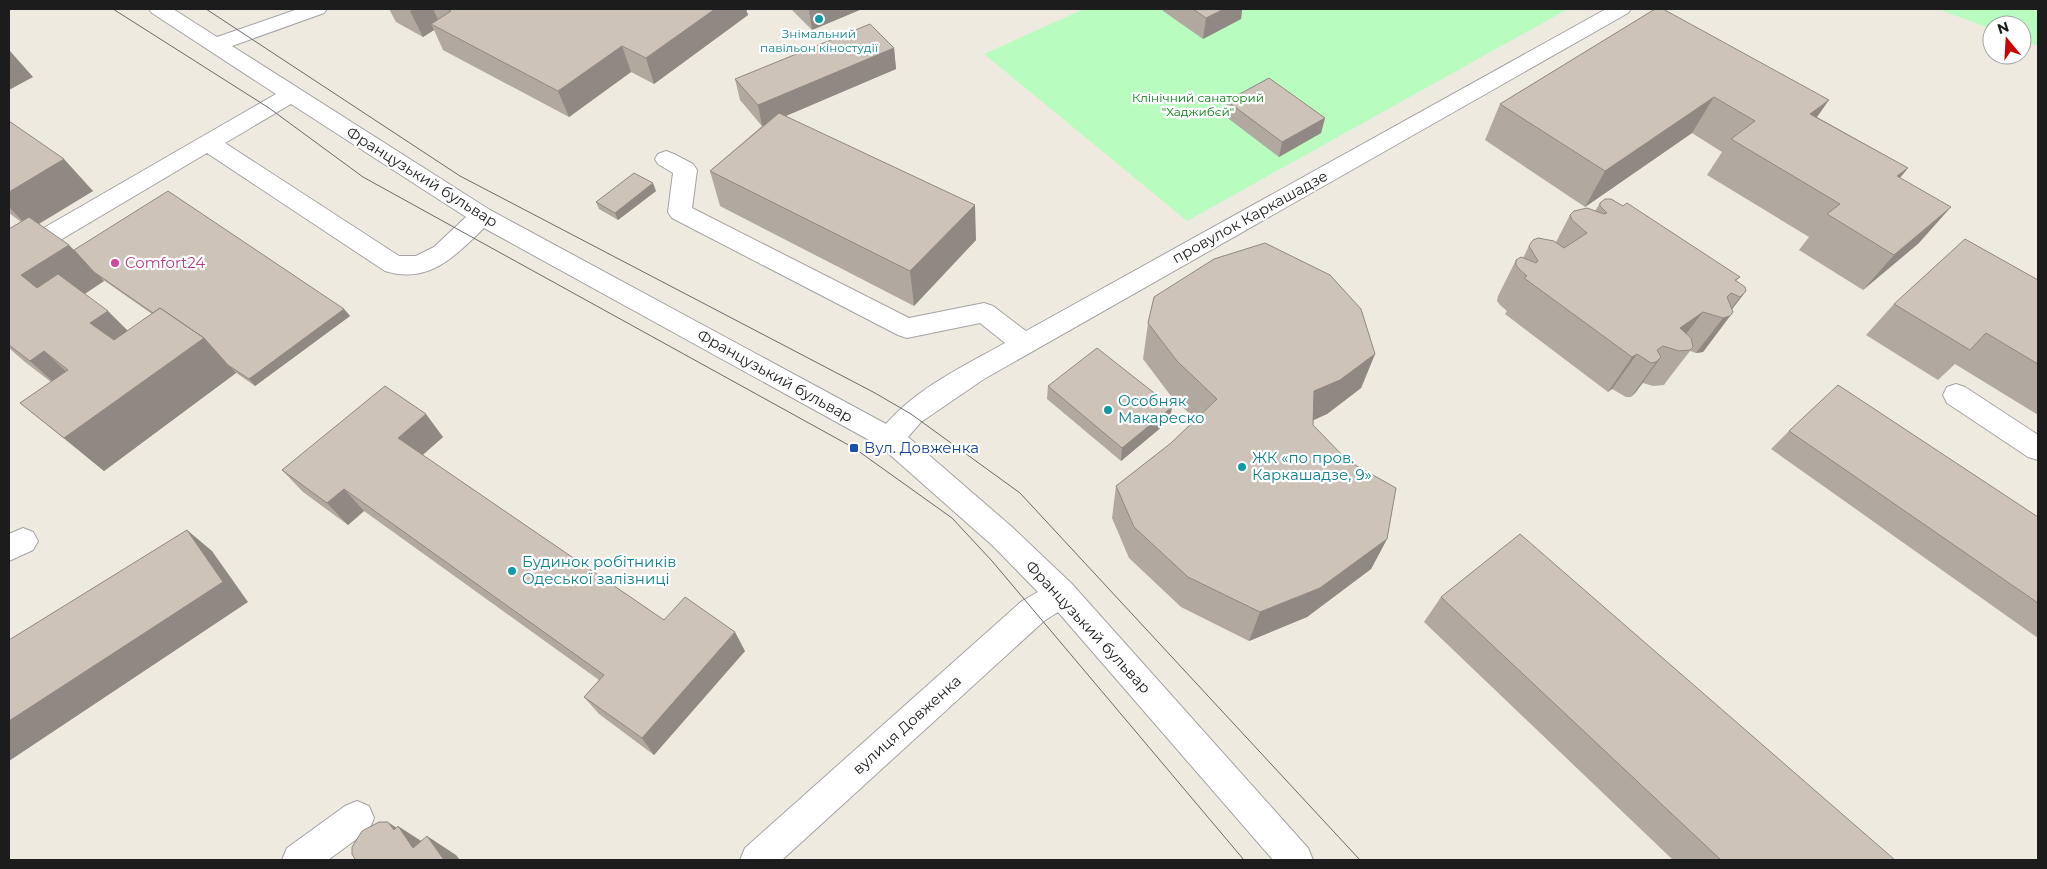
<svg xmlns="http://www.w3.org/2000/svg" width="2047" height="869" font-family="Montserrat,sans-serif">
<rect width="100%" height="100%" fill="#eeeae0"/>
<path fill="#b9fcc0" d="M1084,9H1568L1187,221L984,54Z
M1938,9H2038V46L2022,40V25H1992V29Z"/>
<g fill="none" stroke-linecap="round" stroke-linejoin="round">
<g stroke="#a3a3a3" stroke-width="2">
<path id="minor" d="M149,9H173L217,37L298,9H327L324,13L232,46L490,210L886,424C917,388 964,366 1005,343L980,323L907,338L898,335L672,218L668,212L673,173L658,164L655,159L658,154L666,151L674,154L693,164L697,170L692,208L909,318L984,303L993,306L1026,331L1606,9H1631L1628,13L984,379L921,422L908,437L1012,527L1072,584L1308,848L1313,860H1273L1058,612L1044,621L782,860H740L745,848L1022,601L1038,592L992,545L880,446L484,228C456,255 429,285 385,271L207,153L18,265L9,268V248L276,94L152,13ZM291,104L466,217L434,247L416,256H399L225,143Z
M1956,384L1965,387L2038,435V460L2028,457L1947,403L1943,395L1947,387Z
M23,528L33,532L38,541L33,550L9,561V534Z
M357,801L369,806L374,818L369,830L328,860H282L287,848L345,806Z"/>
</g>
<use href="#minor" fill="#fff" fill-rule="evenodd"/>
<path stroke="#6a6a6a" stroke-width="1" d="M113,9L269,108L363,177L854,448L952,518L992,561L1244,860
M206,9L460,176L875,393L911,414L1020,493L1360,860"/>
</g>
<path fill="#b1a89f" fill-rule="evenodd" d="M389,9H746L748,15L654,84L631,72L569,117L443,50L434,30L423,37L396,22Z
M791,9H862L812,30Z
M1163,9H1245L1242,10L1241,19L1203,39L1163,11Z
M1655,9L1817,117L1908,168L1900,178L1919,243L1863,290L1799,250L1809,237L1707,175L1722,152L1692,133L1585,207L1485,140L1500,104Z
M894,48L896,69L786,116L976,240L914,306L720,206L710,171L762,126L740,100L735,79Z
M1227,101L1325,118L1321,133L1279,157L1225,116Z
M9,121L93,191L39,224L74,250L344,309L350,316L255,386L235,372L236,373L104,471L20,403L51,382L25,362L9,348V229L21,222L9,213ZM102,279L152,314L128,331L85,294L104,281Z
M656,191L618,220L599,209L596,202Z
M1600,203L1740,277L1736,281L1746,291L1732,309L1730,316L1703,352L1696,353L1690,351L1666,382L1664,385L1653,386L1643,383L1631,397H1626L1612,389L1608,392L1505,314L1507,311L1500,305L1497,301L1498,296L1516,260L1523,258L1529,246L1556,242L1570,215L1595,211Z
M2038,280V415L1955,364L1938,380L1866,335L1894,304Z
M1148,323L1375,354L1361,388L1327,414L1313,420V425L1387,539L1371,569L1307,617L1249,641L1181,607L1129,558L1112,518L1116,486L1171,443L1196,420L1171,396L1143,359Z
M1048,386L1170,420L1121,461L1047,399Z
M1789,431L2038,517V638L1771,449Z
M443,437L422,455L664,620L745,651L654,755L599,714L584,697L599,680L364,511L348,525L303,492L282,470Z
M1441,597L1895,860H1673L1424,622Z"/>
<path fill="#908882" d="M414,9H433L441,26L431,24L434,30L423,37L410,11Z
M715,9H746L748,15L654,84L646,58Z
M809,9H862L812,30Z
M1224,9H1245L1242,10L1241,19L1203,39L1206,18Z
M622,46L631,72L569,117L558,91Z
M894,48L896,69L762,126L758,105Z
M10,51L33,77L9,90V52Z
M1714,97L1692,133L1585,207L1605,171Z
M1829,100L1803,137L1810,114Z
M1325,118L1321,133L1279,157L1282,142Z
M64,159L93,191L30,229L9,207V192Z
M1908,168L1878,204L1897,176Z
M653,183L656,191L618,220L615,213Z
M975,205L976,240L914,306L910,271Z
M1951,207L1919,243L1863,290L1894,255Z
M69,245L104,281L58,311L21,275Z
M1746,291L1726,317L1730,316L1703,352L1696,353L1723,318H1724L1740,297Z
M344,309L350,316L255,386L249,379Z
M108,311L143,346L126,358L90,323Z
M1703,312L1676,347L1680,328Z
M204,338L236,373L104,471L64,438Z
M44,351L82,386L69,396L30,361Z
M1375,354L1361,388L1327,414L1303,425L1314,391Z
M1637,354L1612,389L1608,392L1632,357Z
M1661,357L1636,392L1631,397L1656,362Z
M1172,407L1170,420L1121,461L1122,448Z
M426,414L443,437L416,461L398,438Z
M344,489L364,511L348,525L327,503Z
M187,530L212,551L248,602L9,761V721Z
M1387,539L1371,569L1307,617L1249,641L1260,612Z
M735,632L745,651L654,755L642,738Z
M388,822L401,831L398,826L429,846L413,848L394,830Z
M427,836L456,855L460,860H444Z"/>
<path fill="#cec3b9" stroke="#908882" d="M446,9H715L646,58L622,46L558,91L431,24L451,11Z
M1193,9H1224L1206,18Z
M1655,9H1663L1829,100L1810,114L1908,168L1897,176L1951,207L1894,255L1827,214L1840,204L1731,139L1755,121L1714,97L1605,171L1500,104Z
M870,24L894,48L758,105L735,79Z
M1269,78L1325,118L1282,142L1227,101Z
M779,113L975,205L910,271L710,171Z
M9,121L64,159L9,192Z
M634,173L653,183L615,213L596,202Z
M168,191L344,309L249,379L228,365L204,338L160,308L153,313L94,272L74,250Z
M1605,199H1611L1623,206L1627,203L1740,277L1735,280L1745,287L1746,291L1740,297L1731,293L1727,297L1733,312L1730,316L1723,318L1703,312L1680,328L1691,338L1693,347L1690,350L1679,351L1663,346L1657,350L1661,357L1656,362L1651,363L1637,354L1632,357L1524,278L1527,276L1519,269L1516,265V260L1521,257L1536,263L1538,261L1529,246L1533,240L1538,238L1554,241L1564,248L1587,233L1572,220L1570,215L1574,211L1587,208L1604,214L1607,213L1600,206V203Z
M29,217L69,245L21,275L37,288L58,274L108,311L90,323L114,340L160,308L204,338L64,438L20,403L68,370L44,351L30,361L9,345V229Z
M1965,239L2038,280V364L1986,333L1970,350L1894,304Z
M1265,243L1330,275L1361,309L1375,354L1340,380L1314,391L1313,425L1348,461L1396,488L1387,539L1320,588L1260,612L1188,577L1134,527L1116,486L1171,443L1217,399L1177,361L1148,323L1154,297L1214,259Z
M1097,348L1172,407L1122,448L1048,386Z
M1838,385L2038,517V603L1789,431Z
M385,386L426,414L398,438L664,620L685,597L735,632L642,738L584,697L604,675L344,489L327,503L282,470Z
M187,530L223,582L9,721V640Z
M1520,534L1895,860H1721L1441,597Z
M379,822H388L394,830L398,826L413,848L427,836L444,860H353L355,859L352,854V847L362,831Z"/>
<g fill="#0f9aa8" stroke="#fff" stroke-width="2">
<circle cx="819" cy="19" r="5"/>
<circle cx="1108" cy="410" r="5"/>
<circle cx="1242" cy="467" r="5"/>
<circle cx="512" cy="571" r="5"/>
</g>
<circle fill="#d1479c" stroke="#fff" stroke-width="2" cx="115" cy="263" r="5"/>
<rect fill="#1a4fb4" stroke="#fff" stroke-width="2" x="849" y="443" width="10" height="10" rx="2.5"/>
<g text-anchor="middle" stroke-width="4.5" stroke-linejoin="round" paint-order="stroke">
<g font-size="12" fill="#0d838f" stroke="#fff">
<text x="819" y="38">Знімальний<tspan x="819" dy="14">павільон кіностудії</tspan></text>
</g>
<g font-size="12" fill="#057e13" stroke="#fff">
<text x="1198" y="102">Клінічний санаторий<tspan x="1198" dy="14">"Хаджибєй"</tspan></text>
</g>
<g font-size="15" fill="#1c1c1c" stroke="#fff">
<text transform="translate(422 177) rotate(32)" y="5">Французький бульвар</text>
<text transform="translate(1250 217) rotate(-29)" y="5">провулок Каркашадзе</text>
<text transform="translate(775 376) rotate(29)" y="5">Французький бульвар</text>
<text transform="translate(1088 627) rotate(47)" y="5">Французький бульвар</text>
<text transform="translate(907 725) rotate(-42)" y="5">вулиця Довженка</text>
</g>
<g font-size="15" fill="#b23c85" stroke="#fff" text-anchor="start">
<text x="125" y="268">Comfort24</text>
</g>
<g font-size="15" fill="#0d838f" stroke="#fff" text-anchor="start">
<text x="1118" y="406">Особняк<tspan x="1118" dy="17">Макареско</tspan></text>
<text x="1252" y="463">ЖК «по пров.<tspan x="1252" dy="17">Каркашадзе, 9»</tspan></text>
<text x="522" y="567">Будинок робітників<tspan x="522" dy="17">Одеської залізниці</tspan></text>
</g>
<g font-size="15" fill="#164399" stroke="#fff" text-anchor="start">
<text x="864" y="453">Вул. Довженка</text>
</g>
</g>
<rect width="2047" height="869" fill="none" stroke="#1c1c1c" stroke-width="20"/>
<g transform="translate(2007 40) rotate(342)"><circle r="24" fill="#ffffff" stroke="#a4a4a4"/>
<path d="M0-4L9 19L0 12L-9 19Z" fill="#c70600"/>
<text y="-8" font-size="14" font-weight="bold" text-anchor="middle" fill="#1c1c1c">N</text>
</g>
</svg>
